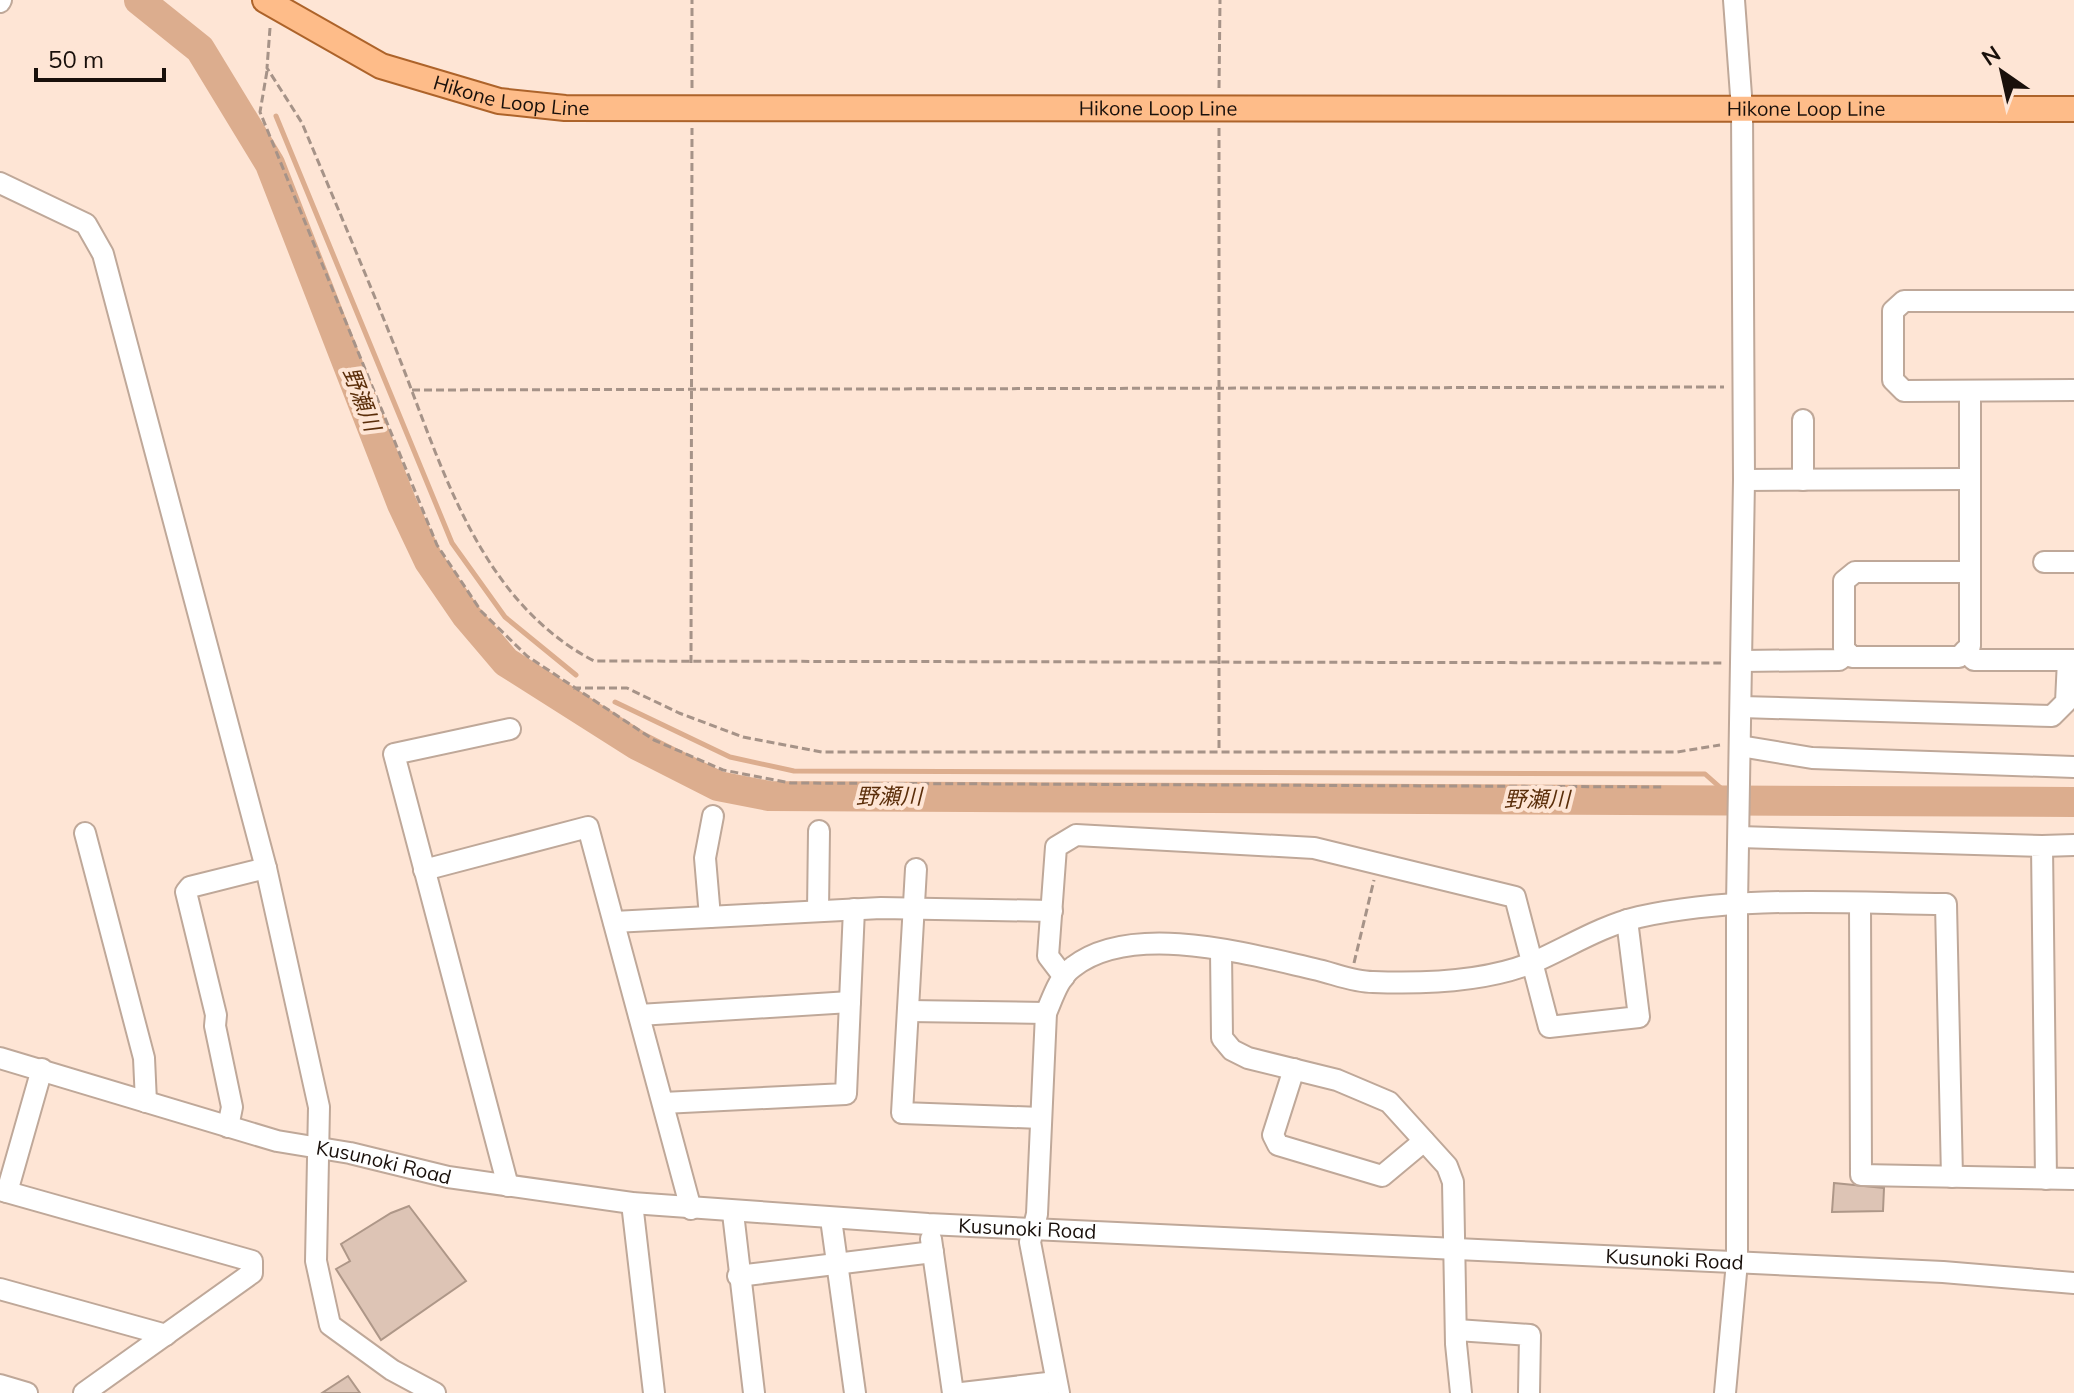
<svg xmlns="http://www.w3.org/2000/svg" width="2074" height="1393" font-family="Mulish,'Noto Sans JP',sans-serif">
<rect width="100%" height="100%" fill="#fee5d5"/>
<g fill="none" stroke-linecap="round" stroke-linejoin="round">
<path stroke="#dcad8e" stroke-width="5" d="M276,116L452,543L505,617L576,675
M615,702L730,757L794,771L1705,774L1731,797"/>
<path stroke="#dcad8e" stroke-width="30" d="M139,0L200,49L270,164L402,504L429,561L466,615L506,662L637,745L718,786L769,796L2074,802"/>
</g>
<path fill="#ddc4b5" stroke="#ae9788" stroke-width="2" d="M1834,1183L1884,1188L1883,1211L1832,1212Z
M409,1206L466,1281L381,1340L336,1269L350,1261L341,1244L391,1213Z
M348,1376L360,1393H322Z"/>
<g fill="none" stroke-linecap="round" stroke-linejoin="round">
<g stroke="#bfa899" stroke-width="24">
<g id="minor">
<path d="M0,2L1,0"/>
<path d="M0,183L86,224L103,254L266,868L319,1107L316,1261L330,1325L392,1370L435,1393"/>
<path d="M2074,301H1904L1893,311V380L1904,391L2074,390"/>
<path d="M1744,480L1969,479"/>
<path d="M1803,480V420"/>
<path d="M2044,562H2074"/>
<path d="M1968,572H1855L1844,581V649L1852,657H1959L1970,646V391"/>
<path d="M1965,651L1974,660H2074"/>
<path d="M1742,661L1839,660L1848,653"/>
<path d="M1741,707L2052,716L2066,702L2068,660"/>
<path d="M1740,746L1812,758L2074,767"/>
<path d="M85,833L144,1058L146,1102"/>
<path d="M1739,837L2042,846L2046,1179"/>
<path d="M2042,846L2074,845"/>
<path d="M916,869L902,1113L1041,1118"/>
<path d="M424,870L588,827L691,1209"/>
<path d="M1860,903L1861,1175L2074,1179"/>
<path d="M818,911L819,831"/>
<path d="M710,917L705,858L713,816"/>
<path d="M614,922L881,908L1052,911"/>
<path d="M1221,951L1222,1038L1232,1050L1248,1058L1337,1080L1389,1102L1447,1166L1453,1182L1456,1344L1461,1393"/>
<path d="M1064,977L1048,956L1056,847L1076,835L1314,848L1515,897L1549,1027L1639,1017L1627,920"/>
<path d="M908,1011L1046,1013"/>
<path d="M639,1015L850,1002"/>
<path id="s1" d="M0,1058L277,1141L350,1153L448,1177L632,1203L928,1224L1943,1272L2074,1283"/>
<path d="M1294,1069L1273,1135L1278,1145L1382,1176L1424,1141"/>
<path d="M663,1103L846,1094L854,909"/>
<path d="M228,1127L232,1107L215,1026L216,1015L186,892L190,887L266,868"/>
<path d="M508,1186L394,754L510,729"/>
<path d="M0,1190L252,1261V1273L84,1393"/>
<path d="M7,1192L42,1069"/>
<path d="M632,1203L654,1393"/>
<path d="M733,1213L754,1393"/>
<path d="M831,1219L855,1393"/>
<path d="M931,1239L953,1393"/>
<path d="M738,1276L933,1252"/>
<path d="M0,1289L166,1335"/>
<path d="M1457,1330L1530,1335L1529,1393"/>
<path d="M0,1385L27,1393"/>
<path d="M962,1393L1056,1382"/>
<path d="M1059,1393L1030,1242L1037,1214L1046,1013C1053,997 1059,977 1073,967C1132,921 1248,954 1314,969C1333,973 1353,982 1373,982C1424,984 1486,982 1534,962C1570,946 1601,926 1639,917C1740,895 1844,903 1946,904L1952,1177"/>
<path d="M1725,1393L1737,1262V905L1744,480L1742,109L1734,0"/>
</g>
</g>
<g stroke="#ad632a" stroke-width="28">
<g id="major">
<path id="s2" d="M265,0L381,66L499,101L565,108L2074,109"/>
</g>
</g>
<path stroke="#a69388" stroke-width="3" stroke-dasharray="8 4" stroke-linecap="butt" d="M270,28L267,68L302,123C333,197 365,272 395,347C441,462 476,599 594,661L1725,663
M267,71L260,112L437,545L481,611L527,656L654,740L723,770L791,783L1665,787
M692,88V0
M1219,88L1220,0
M1219,128V752
M412,390L1724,387
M691,663L692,128
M573,688H627L679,713L743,737L822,752H1677L1720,745
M1354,963L1374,880"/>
<use href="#minor" stroke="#fff" stroke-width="20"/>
<use href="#major" stroke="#febc89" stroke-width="24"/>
</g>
<g text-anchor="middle" stroke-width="8" stroke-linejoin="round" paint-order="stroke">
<g font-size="20" fill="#19100b" stroke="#fee5d5">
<text dy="7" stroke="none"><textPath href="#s2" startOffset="268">Hikone Loop Line</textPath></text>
<text dy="7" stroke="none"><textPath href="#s2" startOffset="916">Hikone Loop Line</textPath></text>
<text dy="7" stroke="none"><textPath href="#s2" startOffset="1564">Hikone Loop Line</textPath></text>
<text dy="7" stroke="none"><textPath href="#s1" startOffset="398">Kusunoki Road</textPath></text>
<text dy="7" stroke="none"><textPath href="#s1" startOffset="1046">Kusunoki Road</textPath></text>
<text dy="7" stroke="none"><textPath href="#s1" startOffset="1694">Kusunoki Road</textPath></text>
</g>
<g font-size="22" font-style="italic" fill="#5b2e0a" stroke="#fee5d5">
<text transform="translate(362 399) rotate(69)" y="8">野瀬川</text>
<text x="889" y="804">野瀬川</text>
<text x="1537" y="807">野瀬川</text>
</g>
</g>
<g transform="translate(2002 72) rotate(326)" stroke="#fee5d5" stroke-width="6" paint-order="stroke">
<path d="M0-6L14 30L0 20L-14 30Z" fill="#19100b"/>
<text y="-12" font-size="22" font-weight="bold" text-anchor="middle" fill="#19100b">N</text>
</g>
<path d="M36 68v12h128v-12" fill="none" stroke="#19100b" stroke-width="4"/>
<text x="48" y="68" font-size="24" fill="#19100b" stroke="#fee5d5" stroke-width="6" paint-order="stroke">50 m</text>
</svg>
